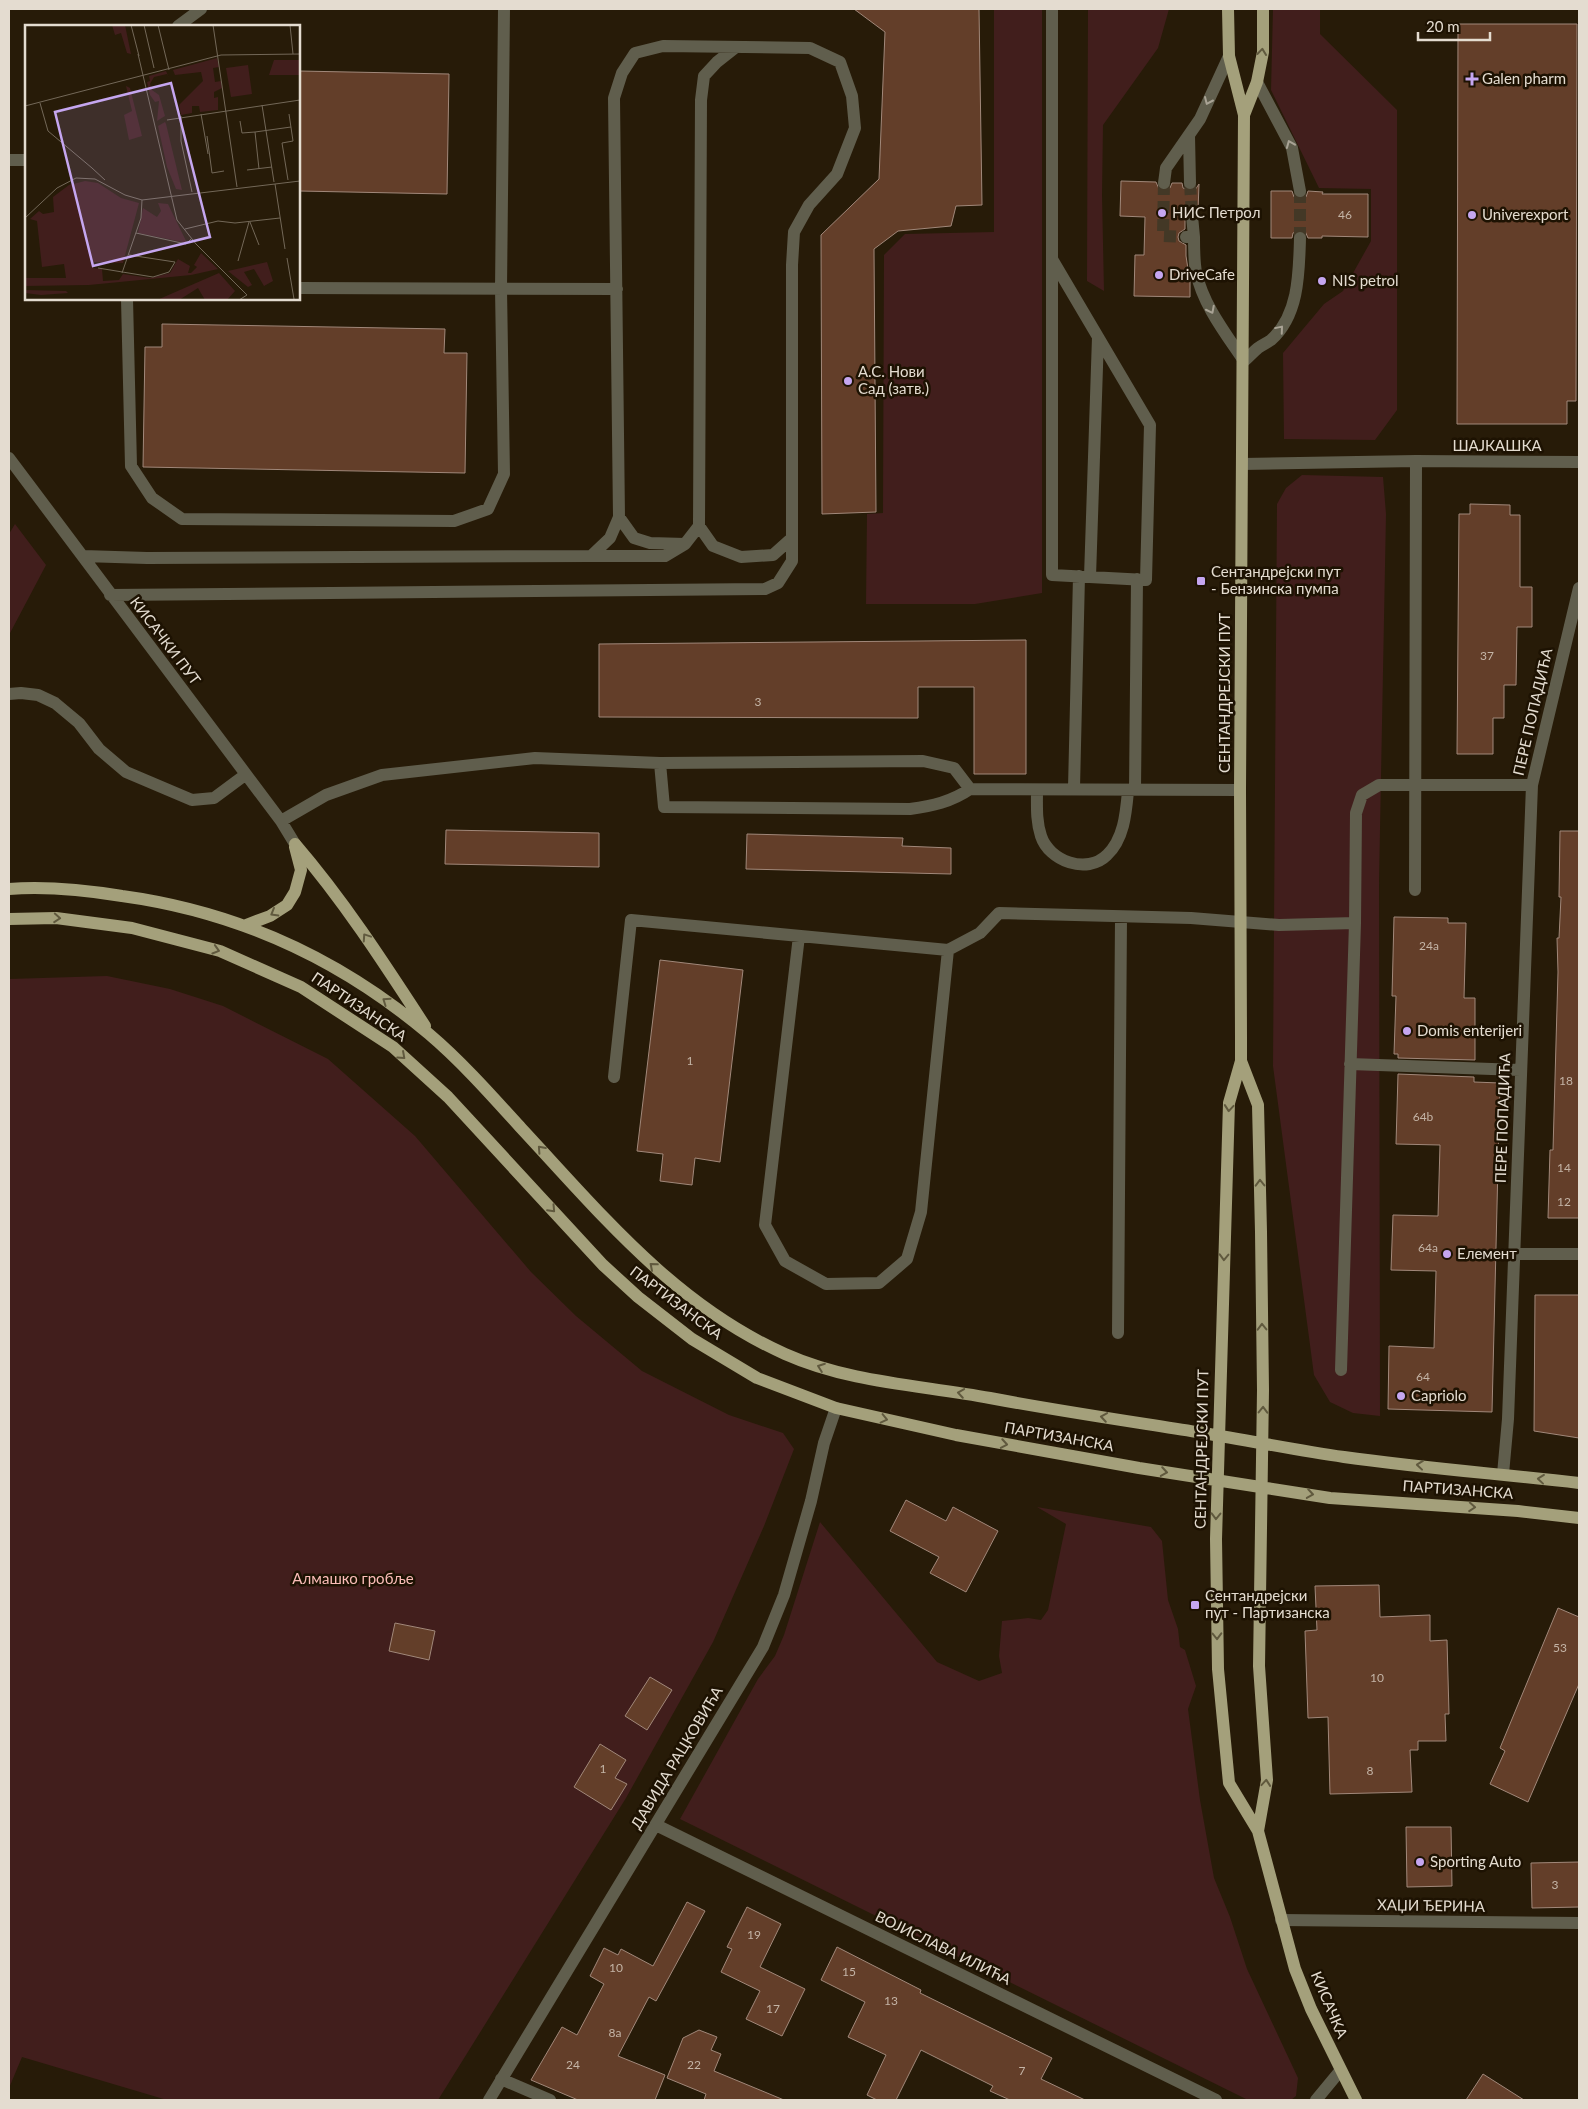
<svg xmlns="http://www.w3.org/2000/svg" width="1588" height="2109" font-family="Lato,sans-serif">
<rect width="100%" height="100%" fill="#271b08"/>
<path fill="#411e1c" d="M994,9H1042V593L975,604H866L867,514L883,513L884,255L905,234L994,232Z
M1088,9H1169L1158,48L1103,125L1102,195L1104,291L1087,281Z
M1273,9H1320V34L1397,110V410L1375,440L1284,439L1283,353L1324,304L1343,291L1371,241V189L1319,188L1271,90Z
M1302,475L1383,477L1386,514L1379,882L1380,1416L1353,1413L1330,1402L1314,1375L1273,1066L1277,504L1286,488Z
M15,524L46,565L9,635V534Z
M107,976L170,989L223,1006L328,1059L415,1136L531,1272L576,1316L642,1371L729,1415L783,1433L794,1449L764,1526L713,1642L626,1798L438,2100H167L22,2057L9,2088V979Z
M1037,1507L1151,1527L1162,1541L1168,1600L1178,1629L1180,1647L1185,1650L1196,1686L1188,1709L1200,1800L1214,1878L1230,1917L1247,1969L1298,2078L1296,2096L1291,2100H1248L680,1819L758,1679L775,1656L784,1635L820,1522L937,1662L979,1681L1002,1673L999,1656L1002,1621L1028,1618L1041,1620L1048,1610L1066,1524Z"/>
<path fill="#633e29" stroke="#a1887a" d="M854,9H979L982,205L956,206L951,226L898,231L874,249L876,512L822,514L821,235L879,179L885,32Z
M1458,24H1577L1576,401H1567V424H1457Z
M299,71L449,74L447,194L299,191Z
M1121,181L1156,182L1159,189L1163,191L1170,188L1172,183H1182L1183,188L1190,191L1195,190L1199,184L1198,211L1191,208L1185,212V229L1179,233L1178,237L1179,241L1186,245V256L1190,282V297L1134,296L1135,255H1144L1145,217L1120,216Z
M1271,191H1292L1294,197L1301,199L1306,197L1308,191L1323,192L1322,194H1368V237L1322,236V238H1308L1305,231L1300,230L1293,233L1292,238H1271Z
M162,324L445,329L444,353H467L465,473L143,467L145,347H162Z
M1470,504L1510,505V515H1520V587H1532V627H1517L1516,685H1504V718H1493V754H1457L1459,514H1470Z
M1026,640V774H974V687H918V718L599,717V644Z
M446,830L599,833V867L445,864Z
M1560,831H1579V1218H1548L1550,1150H1553L1558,972L1557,938H1559L1561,897H1559Z
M747,834L903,838L902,846L951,848V874L746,869Z
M1394,917L1448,918V923H1466L1464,998H1475V1060L1398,1058V1054H1394L1396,996H1392Z
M660,960L743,970L720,1162L695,1158L692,1185L660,1181L663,1154L637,1151Z
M1398,1074L1474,1077V1082L1500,1083L1492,1412L1388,1409L1389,1346L1434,1348L1436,1271L1391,1270L1393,1215L1438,1216L1440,1145L1396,1144Z
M1535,1295H1579V1438L1534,1431Z
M906,1500L946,1521L953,1507L998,1531L966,1592L930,1573L939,1557L890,1531Z
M1379,1585L1380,1617L1430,1615V1641L1447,1640L1449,1714H1445L1446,1741H1418V1750H1410L1412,1792L1330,1794L1328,1717L1308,1718L1305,1631L1317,1630L1315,1586Z
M1558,1608L1579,1617V1684L1528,1802L1490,1784L1505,1751L1500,1748Z
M395,1623L435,1631L429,1660L389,1651Z
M650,1677L672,1690L647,1730L625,1716Z
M600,1744L626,1760L615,1778L627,1784L611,1810L574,1787Z
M1406,1827H1451L1452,1886L1407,1887Z
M1579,1862V1907L1532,1908L1531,1863Z
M687,1902L705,1911L656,2001L649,1997L618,2056L665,2075L655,2100H578L531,2080L562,2027L577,2035L604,1984L590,1976L604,1948L618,1955L621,1949L653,1966Z
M747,1907L781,1924L760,1967L805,1989L782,2036L746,2019L760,1991L721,1972L732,1949L727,1947Z
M837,1947L921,1990L920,1993L1052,2058L1041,2079L1085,2100H1010L990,2091L993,2086L921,2050L896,2100H877L867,2095L886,2055L848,2037L865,2002L821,1980Z
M699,2030L717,2037L711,2050L721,2054L714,2071L784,2100H704L706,2094L667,2078L683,2038Z
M1483,2074L1524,2100H1466Z"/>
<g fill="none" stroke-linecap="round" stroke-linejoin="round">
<path stroke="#433826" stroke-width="12" stroke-dasharray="12 6" stroke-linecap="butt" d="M1164,183L1163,236L1186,237
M1190,183L1192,216
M1300,191V238"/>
<path stroke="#605e4d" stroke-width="12" d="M1052,9V575L1146,580L1150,425L1052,259
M178,26L201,9
M1257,82L1292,148L1300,191
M1189,136L1190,183
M9,160H26
M1164,183L1166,168L1200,119L1229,56
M1192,216L1194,237
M1186,237H1194C1194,248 1194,261 1196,272C1203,305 1226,334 1244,361C1249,357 1253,352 1258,348C1262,345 1267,343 1271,340C1299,315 1299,273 1300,238
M299,288L617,289
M127,299L131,466L152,498L182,519L454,521L488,509L504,474L501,289L504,9
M9,458L281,821L295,844
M1242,464L1416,461L1579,462
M619,517L634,538L650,543L685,544
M699,526L713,546L741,557L773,555L792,538
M83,556L147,558L591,556L610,538L619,517L614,98L622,73L635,53L663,46L810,48L840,62L852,96L855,128L837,174L809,205L794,232L792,265V561L778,583L765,589L110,595
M591,556H665L685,544L699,526L701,100L704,76L717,62L736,47
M1090,577L1098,337
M9,694L21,693L38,695L55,703L79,723L99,749L126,772L192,800L214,798L245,775
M660,763L664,807L910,809C932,806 951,802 970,789
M1074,788L1079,576
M1037,790C1037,806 1036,821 1041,836C1049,861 1087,875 1107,855C1124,839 1126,813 1128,791
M1135,790L1137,579
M281,821L326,795L382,775L535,758L660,763L923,761L954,768L970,789L1240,790
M1415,890L1416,461
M799,936L765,1225L785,1261L826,1284L879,1283L907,1259L921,1212L948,950
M1350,1064L1520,1070
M614,1077L631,920L948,950L980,933L999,913L1191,918L1279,925L1355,923
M1515,1254H1579
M1118,1333L1121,918
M1341,1370L1355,923L1356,813L1362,795L1379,785H1532
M1503,1474L1508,1419L1532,785L1579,588
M656,1825L1216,2100
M1281,1920L1579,1923
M501,2079L550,2100
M489,2100L763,1647L784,1595L811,1501L824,1443L836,1408
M1316,2100L1340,2071"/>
<path stroke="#a4a07b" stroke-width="12" d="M1228,9L1229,56L1244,115L1240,790L1241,1037V1061L1229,1103L1216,1539L1218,1669L1229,1783L1258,1831L1295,1969L1311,2009L1356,2100
M1244,115L1257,82L1263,52V9
M295,844C344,901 384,963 425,1026
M9,889C46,886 85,890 122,896C239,912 339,958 429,1034C462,1062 492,1096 521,1128C601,1214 675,1305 785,1354C850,1383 921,1385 990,1398C1059,1411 1128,1421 1197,1432C1246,1440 1295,1450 1344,1457C1422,1468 1501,1474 1579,1483
M9,919L56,918L132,928L220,951L301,987L393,1047L448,1097L603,1265L638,1297L692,1339L757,1378L836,1408L956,1435L1139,1468L1330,1498L1518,1511L1579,1518
M246,925L270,916L287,905L295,892L301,870L295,847
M1241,1061L1258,1105L1261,1232L1263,1390L1259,1666L1267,1780L1258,1831"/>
</g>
<defs><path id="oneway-chevron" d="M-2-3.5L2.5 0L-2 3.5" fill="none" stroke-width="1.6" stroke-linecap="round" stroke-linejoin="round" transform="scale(1.25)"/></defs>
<g stroke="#60593e">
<use href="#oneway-chevron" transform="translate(1262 52) rotate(-84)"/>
<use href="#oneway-chevron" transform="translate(274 913) rotate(150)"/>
<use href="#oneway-chevron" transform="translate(57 918) rotate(4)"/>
<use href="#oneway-chevron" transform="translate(366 937) rotate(-124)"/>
<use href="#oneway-chevron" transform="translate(216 950) rotate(17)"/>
<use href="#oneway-chevron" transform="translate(386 1001) rotate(-145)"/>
<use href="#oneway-chevron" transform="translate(402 1056) rotate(42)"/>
<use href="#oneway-chevron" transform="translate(1229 1108) rotate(95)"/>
<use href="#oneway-chevron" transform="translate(541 1149) rotate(-132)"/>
<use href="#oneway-chevron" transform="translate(1260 1183) rotate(-91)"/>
<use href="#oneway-chevron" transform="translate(552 1209) rotate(47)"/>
<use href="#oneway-chevron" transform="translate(1224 1257) rotate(92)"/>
<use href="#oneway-chevron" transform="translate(653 1266) rotate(-139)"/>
<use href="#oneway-chevron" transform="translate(1262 1327) rotate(-91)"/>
<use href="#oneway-chevron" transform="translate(821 1367) rotate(-160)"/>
<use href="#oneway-chevron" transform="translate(961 1393) rotate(-171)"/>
<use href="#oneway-chevron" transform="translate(1263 1410) rotate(-89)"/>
<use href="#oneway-chevron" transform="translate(1104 1417) rotate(-171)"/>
<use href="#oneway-chevron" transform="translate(884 1419) rotate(13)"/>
<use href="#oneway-chevron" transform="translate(1004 1444) rotate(10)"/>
<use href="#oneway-chevron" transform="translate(1420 1465) rotate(-174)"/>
<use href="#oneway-chevron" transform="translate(1164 1472) rotate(9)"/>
<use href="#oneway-chevron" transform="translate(1541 1479) rotate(-174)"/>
<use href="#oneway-chevron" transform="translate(1310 1494) rotate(9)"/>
<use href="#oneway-chevron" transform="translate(1472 1507) rotate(4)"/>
<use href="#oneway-chevron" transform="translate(1216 1516) rotate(91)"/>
<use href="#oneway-chevron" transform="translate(1217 1636) rotate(89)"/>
<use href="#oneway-chevron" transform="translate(1266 1783) rotate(-85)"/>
</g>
<g stroke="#a9a395">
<use href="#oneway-chevron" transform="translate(1208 101) rotate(114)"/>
<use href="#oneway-chevron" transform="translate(1290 144) rotate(-112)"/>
<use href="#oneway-chevron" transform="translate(1211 310) rotate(63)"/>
<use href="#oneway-chevron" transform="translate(1280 329) rotate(-50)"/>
</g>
<g fill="#c5a6f0" stroke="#1d1202" stroke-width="2">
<path d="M1469.5 71.5h5v5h5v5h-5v5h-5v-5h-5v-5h5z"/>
<circle cx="1162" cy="213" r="5"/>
<circle cx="1472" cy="215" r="5"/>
<circle cx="1159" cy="275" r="5"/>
<circle cx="1322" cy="281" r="5"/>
<circle cx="848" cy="381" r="5"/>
<rect x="1196" y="576" width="10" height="10" rx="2.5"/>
<circle cx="1407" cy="1031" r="5"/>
<circle cx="1447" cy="1254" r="5"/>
<circle cx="1401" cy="1396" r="5"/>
<rect x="1190" y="1600" width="10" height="10" rx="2.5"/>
<circle cx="1420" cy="1862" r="5"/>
</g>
<g text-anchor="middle" stroke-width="5" stroke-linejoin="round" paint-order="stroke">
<g font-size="12" fill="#c4b4a6">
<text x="1345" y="219">46</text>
<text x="1487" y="660">37</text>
<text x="758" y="706">3</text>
<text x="1429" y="950">24a</text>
<text x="690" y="1065">1</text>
<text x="1566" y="1085">18</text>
<text x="1423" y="1121">64b</text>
<text x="1564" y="1172">14</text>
<text x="1564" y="1206">12</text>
<text x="1428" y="1252">64a</text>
<text x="1423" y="1381">64</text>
<text x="1560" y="1652">53</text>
<text x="1377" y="1682">10</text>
<text x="603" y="1773">1</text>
<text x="1370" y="1775">8</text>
<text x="1555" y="1889">3</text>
<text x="754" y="1939">19</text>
<text x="616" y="1972">10</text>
<text x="849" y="1976">15</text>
<text x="891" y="2005">13</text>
<text x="773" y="2013">17</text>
<text x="615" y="2037">8a</text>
<text x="573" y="2069">24</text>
<text x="694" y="2069">22</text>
<text x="1022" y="2075">7</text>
</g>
<g font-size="15" fill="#e4dcd0" stroke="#1d1202" text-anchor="start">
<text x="1482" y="84">Galen pharm</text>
<text x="1172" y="218">НИС Петрол</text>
<text x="1482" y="220">Univerexport</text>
<text x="1169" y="280">DriveCafe</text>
<text x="1332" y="286">NIS petrol</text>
<text x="858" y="377">А.С. Нови<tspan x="858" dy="17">Сад (затв.)</tspan></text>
<text x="1211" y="577">Сентандрејски пут<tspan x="1211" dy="17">- Бензинска пумпа</tspan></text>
<text x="1417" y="1036">Domis enterijeri</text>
<text x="1457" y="1259">Елемент</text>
<text x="1411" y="1401">Capriolo</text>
<text x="1205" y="1601">Сентандрејски<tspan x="1205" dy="17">пут - Партизанска</tspan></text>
<text x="1430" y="1867">Sporting Auto</text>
</g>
<g font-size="15" fill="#e4dcd0" stroke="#1d1202">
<text x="1497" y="451">ШАЈКАШКА</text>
<text transform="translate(165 641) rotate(53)" y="5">КИСАЧКИ ПУТ</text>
<text transform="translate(1225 693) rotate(-90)" y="5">СЕНТАНДРЕЈСКИ ПУТ</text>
<text transform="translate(1533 712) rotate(-77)" y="5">ПЕРЕ ПОПАДИЋА</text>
<text transform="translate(359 1007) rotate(34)" y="5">ПАРТИЗАНСКА</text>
<text transform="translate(1503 1118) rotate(-88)" y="5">ПЕРЕ ПОПАДИЋА</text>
<text transform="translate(676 1303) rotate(37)" y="5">ПАРТИЗАНСКА</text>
<text transform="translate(1059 1437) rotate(10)" y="5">ПАРТИЗАНСКА</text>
<text transform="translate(1202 1449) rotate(-89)" y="5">СЕНТАНДРЕЈСКИ ПУТ</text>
<text transform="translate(1458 1490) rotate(4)" y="5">ПАРТИЗАНСКА</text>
<text transform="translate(677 1758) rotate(-59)" y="5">ДАВИДА РАЦКОВИЋА</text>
<text transform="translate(1431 1906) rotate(1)" y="5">ХАЏИ ЂЕРИНА</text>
<text transform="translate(943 1948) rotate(26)" y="5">ВОЈИСЛАВА ИЛИЋА</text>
<text transform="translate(1329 2005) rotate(67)" y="5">КИСАЧКА</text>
</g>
<g font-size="15" fill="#fabcb7" stroke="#1d1202">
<text x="353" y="1584">Алмашко гробље</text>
</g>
</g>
<g transform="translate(25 25)">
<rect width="275" height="275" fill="#271b08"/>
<path d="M87,0H100L106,29L102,28L96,8L90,10ZM192,33L194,42L188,43L190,57L196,56L197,63L189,67V73L193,72V85L175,87L174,81H167V88L156,90L154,80L178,56L176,47L150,50L148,45ZM249,35H275V50H244ZM223,40L227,69L206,72L201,43ZM141,46L144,53L142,49L129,52L125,59L127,65L134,70L140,91L132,96L134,76L130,77L125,70L122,57L125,56L124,51ZM101,61L105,63L117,111L104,115L99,90L107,86ZM140,97L141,99L157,165L151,164L142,142L133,101ZM60,156L73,158L96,173L114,178L98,238L69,237L68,243L77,244L78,256L94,255L98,249L125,253L145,248L153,234L165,241L163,248H166L172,242L169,240L176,228L193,244L166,250L64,260L0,261V253H41L39,239L17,242L12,196L5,194L14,186L18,189L29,187L28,172L44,160ZM133,178L143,179L162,218L113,208L118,183L132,192L136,186ZM242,237L248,256L239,261L229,244L219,247L227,260L223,262L203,246ZM194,248L210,266L202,275H180L173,263L154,275H132ZM0,265L41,266L43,268L16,270L0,268Z" fill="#411e1c"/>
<path fill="none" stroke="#736858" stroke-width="1" d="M106,0L114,31M119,0L129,43M133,0L144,45M188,0L212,162M265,0L268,29M113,29L152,195L171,219L222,270L214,275M15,78L23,106L67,143M237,80L249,157M0,81L196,30L275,29M176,89L183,129M156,91V116L167,167M142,95L275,75M215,96L217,108L230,107M182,111L187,148L199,146M67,143L80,155M234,144L230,107L266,102M222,145L247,142M263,155L257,118L268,116L264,89M250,159L260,224M0,193L32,163L51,153L70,154L100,170L117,175L275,156M225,197L234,220M160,204L193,196L210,198L255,193M111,208L161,219L166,214M262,233L269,274M213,236L224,197M73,243L128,252L144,247L150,237L104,230M97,248L116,193L117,175"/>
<path fill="#c5a6f0" fill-opacity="0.15" stroke="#c5a6f0" stroke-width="2.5" d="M146,58L185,212L68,241L30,87Z"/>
<rect width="275" height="275" fill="none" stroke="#e4dcd0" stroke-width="2.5"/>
</g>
<rect width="1588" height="2109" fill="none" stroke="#e4dcd0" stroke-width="20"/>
<path d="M1418 32v8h72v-8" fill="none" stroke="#e4dcd0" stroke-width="2.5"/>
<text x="1426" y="32" font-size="15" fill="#e4dcd0" stroke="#1d1202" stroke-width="4" paint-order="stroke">20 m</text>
</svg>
